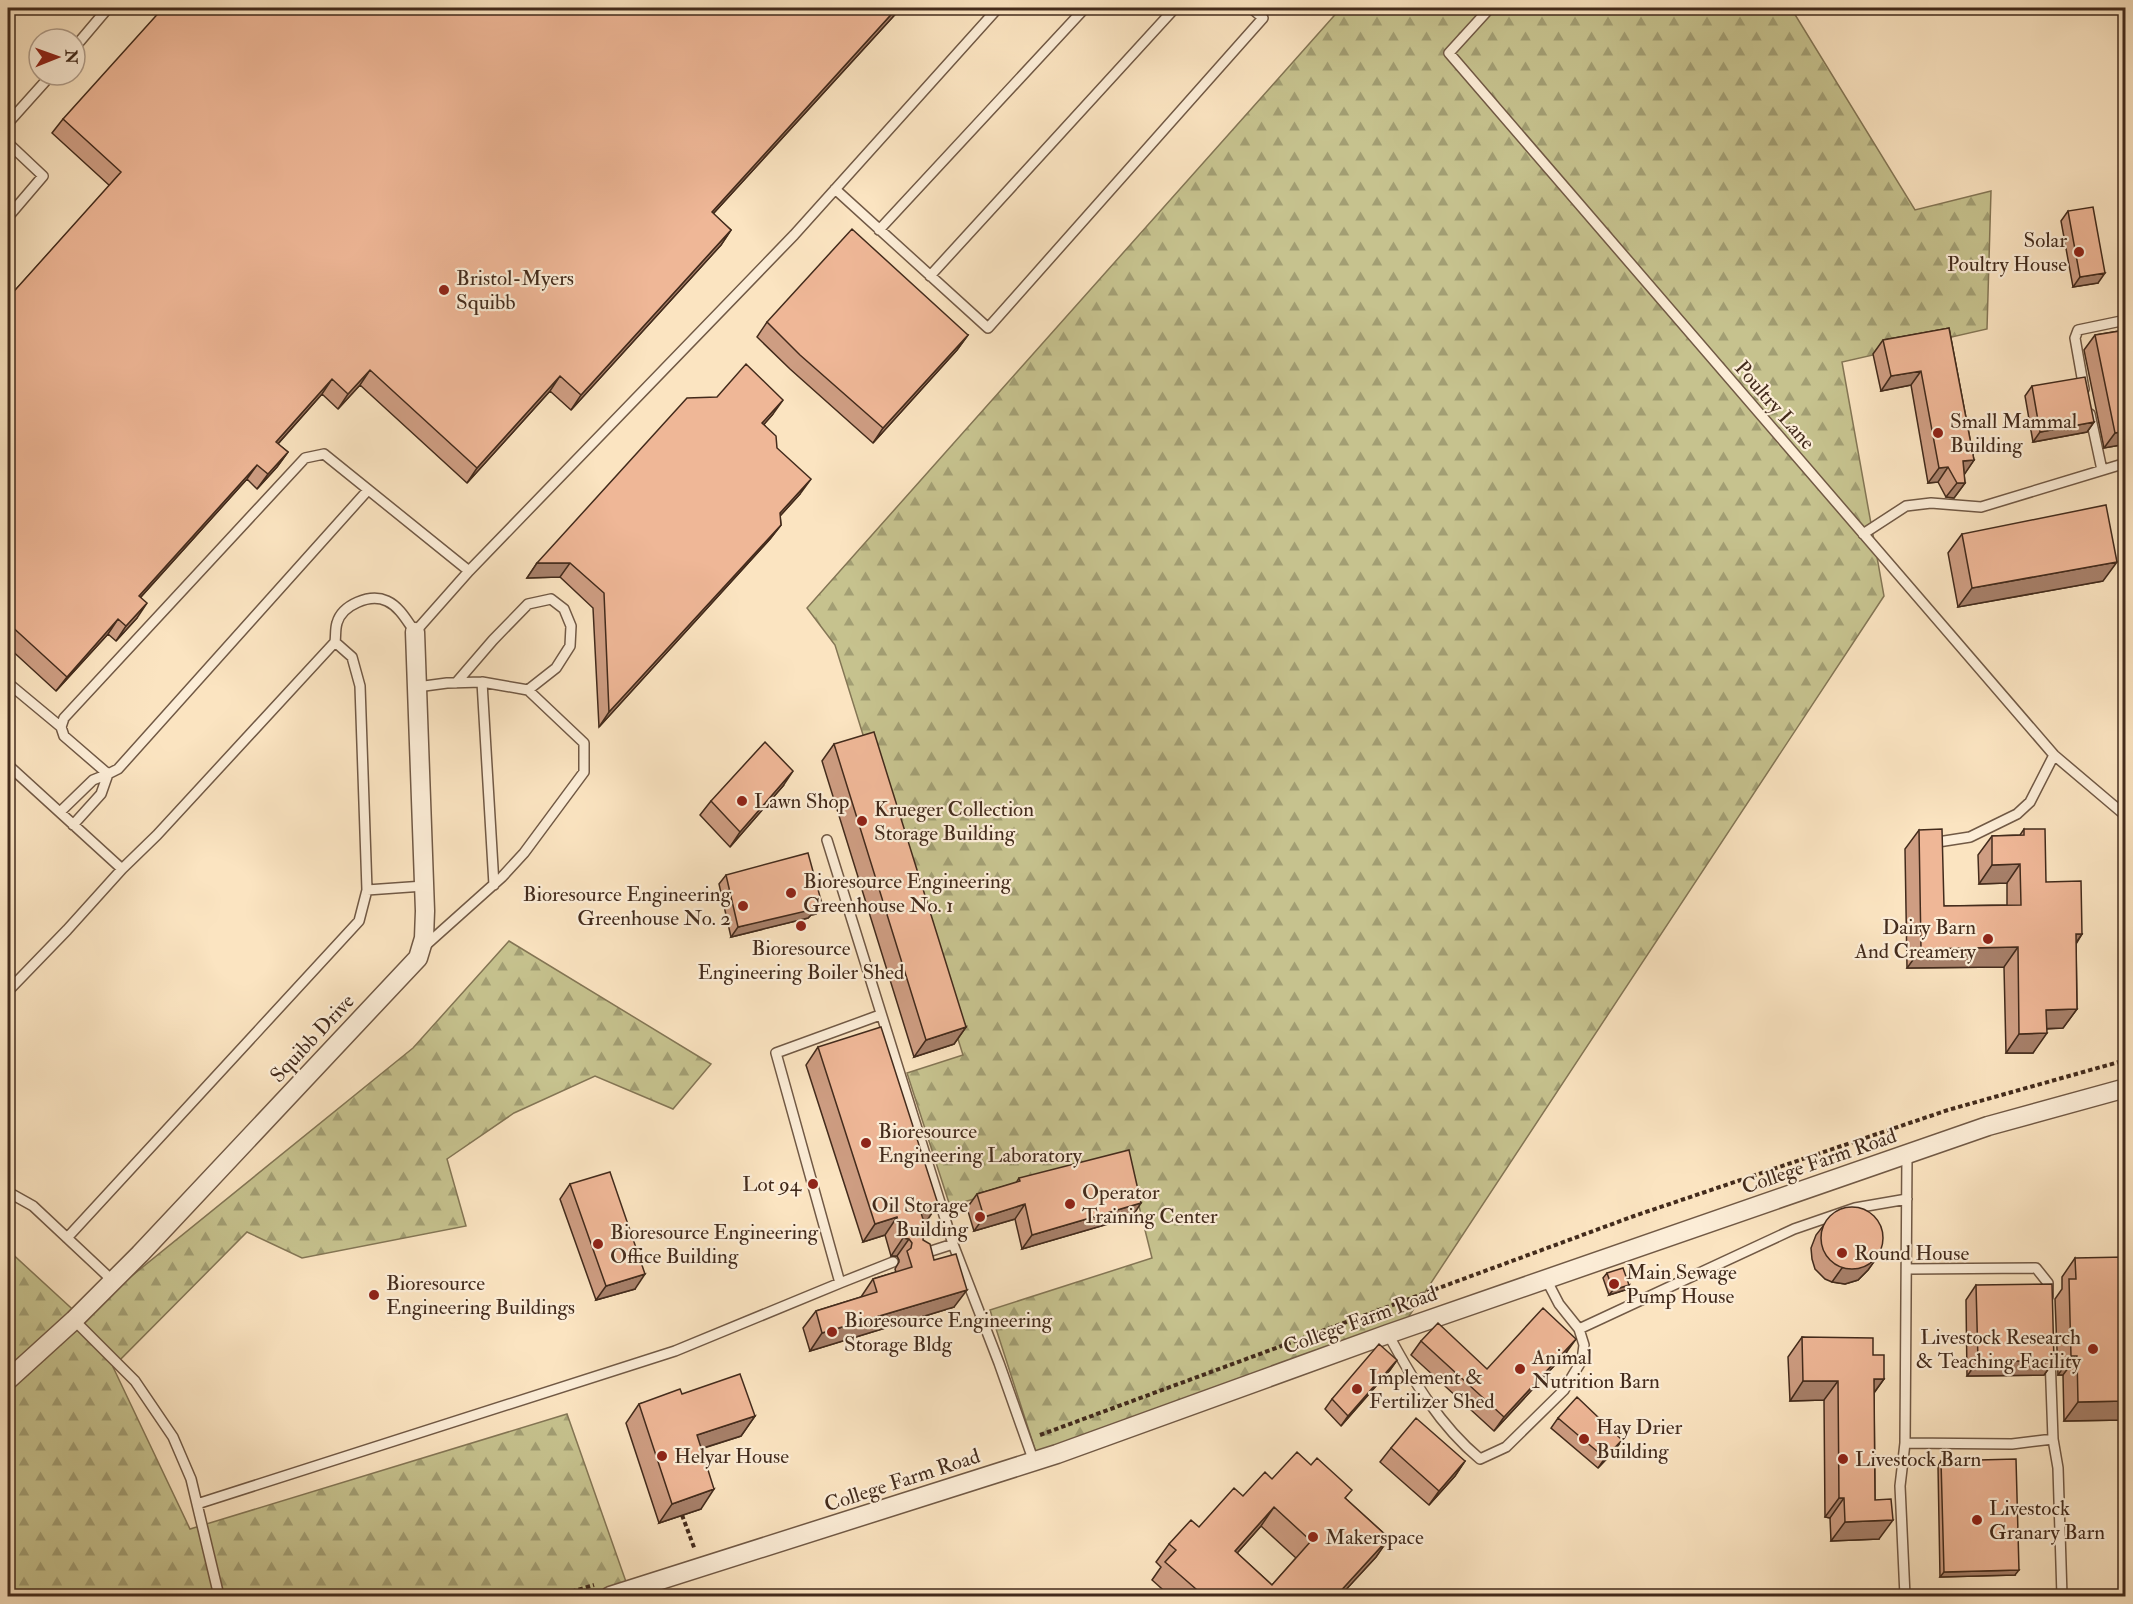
<svg xmlns="http://www.w3.org/2000/svg" width="2133" height="1604" font-family="'IM FELL Double Pica',serif">
<defs>
<pattern id="forest-firs" width="22" height="20" patternUnits="userSpaceOnUse" patternTransform="scale(1.5)"><rect width="22" height="20" fill="#c6c28e"/><path d="M5 1l3.5 6h-7zM16 11l3.5 6h-7z" fill="#a29e73"/></pattern>
</defs>
<rect width="100%" height="100%" fill="#fbe4c1"/>
<filter id="stains"><feTurbulence type="fractalNoise" baseFrequency=".00333" numOctaves="4"/><feColorMatrix values="0 0 0 0 .2 0 0 0 0 .09 0 0 0 0 .02 0 0 0 .5 -.17"/></filter>
<radialGradient id="worn" r=".72"><stop offset=".6" stop-color="#630" stop-opacity="0"/><stop offset="1" stop-color="#630" stop-opacity=".3"/></radialGradient>
<path fill="url(#forest-firs)" stroke="#847655" stroke-width="1.5" d="M1341,8H1791L1915,210L1991,191L1987,329L1842,362L1884,596L1396,1336L1041,1468L990,1310L1152,1258L1126,1154L950,1206L907,1073L963,1055L835,645L807,608Z
M509,941L711,1064L673,1109L595,1076L514,1113L447,1159L466,1226L302,1258L247,1232L113,1367L190,1529L567,1414L631,1596H8V1250L81,1317L413,1048Z"/>
<g fill="none" stroke-linecap="round" stroke-linejoin="round">
<g stroke="#715945" stroke-width="12">
<path id="service" d="M1490,8L1449,53L2054,755L2126,816
M75,47L108,8
M8,123L51,75
M8,143L43,176L8,217
M835,189L988,328L1263,18L1251,8
M879,230L1085,8
M930,276L1175,8
M2084,389L2075,338L2078,330L2126,320
M2090,414L2102,470
M368,490L118,769L108,774L64,736L61,727L64,718L305,458L324,454L469,571
M1863,534L1906,506L1931,503L1981,507L2126,463
M335,642L352,657L360,686L367,890L424,886
M482,682L494,885
M8,683L61,727
M456,683L493,640L528,604L551,599L564,609L571,626L570,646L556,668L528,690
M417,687L447,683L482,682L528,690L584,743V772L524,853L502,877L426,945
M8,765L122,869
M60,812L93,780L108,774L101,794L73,825
M827,840L953,1244L999,1363L1034,1462
M1938,842L1970,837L2017,814L2030,802L2054,755
M8,991L67,930L122,869L157,835L335,642C336,636 335,629 337,623C342,605 370,593 387,601C400,607 407,621 415,632L469,571L794,235L998,8
M880,1015L776,1053L840,1283L893,1262
M8,1192L33,1206L113,1281
M67,1238L359,921L367,890
M922,1254L953,1244
M1907,1269L2036,1268L2048,1283V1297
M74,1320L135,1381L173,1437L191,1479L219,1596
M1579,1329L1794,1229L1855,1208L1907,1199
M1388,1334C1413,1380 1439,1425 1480,1459L1506,1447L1564,1390L1582,1360L1584,1345L1579,1329L1559,1304L1546,1279
M2050,1356L2053,1439L2058,1468L2062,1596
M1905,1443L2012,1444L2053,1439
M197,1504L675,1351L840,1283
M1905,1596L1900,1486L1905,1443L1907,1154"/>
</g>
<g stroke="#715945" stroke-width="21">
<path id="minor" d="M8,1380L74,1320L140,1254L418,958L424,938L425,911L415,632
M610,1596L1057,1454L1388,1334L1988,1126L2126,1088"/>
</g>
<path stroke="#432b1c" stroke-width="4" stroke-dasharray="4.5 3" stroke-linecap="butt" d="M1040,1435L1634,1216L1948,1110L2126,1060
M682,1515L695,1550
M557,1596L594,1585"/>
<use href="#service" stroke="#fcedd7" stroke-width="9"/>
<use href="#minor" stroke="#fcedd7" stroke-width="18"/>
</g>
<path fill="#ce9d82" stroke="#432b1c" stroke-width="1.5" fill-rule="evenodd" d="M901,8L713,214L731,230L721,245L571,410L550,391L467,483L360,385L338,409L322,394L278,444L288,452L277,467L257,489L247,479L141,597L137,618L116,641L108,634L56,691L8,647V298L110,186L52,133L63,119Z
M2068,211L2098,283L2073,287L2061,221Z
M767,322L968,335L957,350L873,443L790,369L757,337Z
M1949,328L1974,460L1964,474L1965,483L1954,498L1946,497L1938,482L1928,483L1911,385L1881,391L1873,354L1883,340Z
M2126,330V444L2104,448L2084,350L2095,335Z
M2032,386L2094,422L2087,432L2033,442L2025,396Z
M773,414L764,424L800,494L780,516L781,525L770,539L599,727L593,608L560,577L527,578L537,563Z
M1962,534L2103,581L1958,607L1948,553Z
M834,744L966,1027L954,1044L914,1057L822,761Z
M783,786L730,847L700,815L711,801Z
M2024,829L2046,882L2082,934L2076,944L2077,1009L2063,1028L2047,1029L2033,1053H2006L2004,967L1907,968L1905,849L1919,830L1944,906L2007,905V883L1979,884L1978,855L1992,836L2020,835Z
M726,875L822,904L816,914L811,915L808,918L731,937L719,884Z
M818,1047L926,1222H924L927,1231L923,1237V1240L934,1260L954,1307L810,1351L803,1328L816,1311L861,1297L873,1279L896,1272L895,1269L899,1262V1260L897,1256H891L885,1235L863,1242L806,1065Z
M1019,1178L1132,1217L1022,1249L1015,1219L974,1231L967,1208L977,1194L1016,1183Z
M570,1184L635,1289L596,1300L560,1199Z
M1827,1221L1878,1256L1868,1270L1858,1280L1845,1284L1832,1282L1825,1279L1815,1269L1812,1259L1811,1248L1816,1235Z
M2075,1258L2125,1420L2064,1421L2063,1375H2058L2055,1299L2062,1289V1277Z
M1607,1273L1625,1290L1609,1295L1603,1278Z
M1976,1285L2054,1361L2044,1375L1967,1376L1966,1300Z
M1802,1337L1873,1355L1884,1379L1874,1393L1875,1500L1879,1539L1831,1541L1830,1518L1825,1517L1824,1400L1790,1401L1788,1357Z
M1421,1341L1487,1369L1566,1353L1494,1431L1411,1355Z
M1397,1360L1390,1370L1341,1426L1325,1409L1332,1399Z
M682,1394L755,1416L741,1436L701,1449V1509L659,1523L626,1423L639,1404Z
M1558,1418L1615,1450L1598,1468L1551,1428Z
M1391,1448L1465,1461L1455,1476L1429,1505L1380,1462Z
M1941,1461L2015,1575L1940,1577L1938,1466Z
M1272,1479L1346,1499L1389,1538L1376,1557L1340,1596H1170L1152,1580L1161,1567L1156,1562L1169,1544L1199,1527L1243,1496ZM1261,1526L1296,1558L1272,1585L1237,1553Z"/>
<path fill="#a7806a" stroke="#432b1c" stroke-width="1.5" d="M897,8H901L701,227L712,212Z
M731,230L721,245L571,410L581,395Z
M2105,273L2098,283L2073,287L2080,277Z
M968,335L957,350L873,443L883,428Z
M370,370L360,385L338,409L348,394Z
M1921,371L1911,385L1881,391L1891,376Z
M560,376L550,391L467,483L477,468Z
M332,379L322,394L266,457L276,442Z
M783,400L773,414L752,438L762,423Z
M2094,422L2087,432L2033,442L2040,432Z
M2126,431V444L2104,448L2115,433Z
M288,452L277,467L257,489L268,474Z
M1974,460L1964,475L1963,461Z
M257,465L247,479L129,610L139,596Z
M1948,467L1938,482L1928,483L1939,468Z
M811,479L800,494L769,528L780,513Z
M1957,483H1965L1954,498L1946,497Z
M781,525L770,539L599,727L609,712Z
M2117,562L2103,581L1958,607L1972,588Z
M537,563H570L560,577L527,578Z
M147,603L137,618L116,641L126,626Z
M118,619L108,634L56,691L67,677Z
M793,771L783,786L730,847L740,832Z
M2020,864L2007,883L1979,884L1992,865Z
M822,904L816,914L811,915L808,918L731,937L738,927Z
M2076,934H2082L2069,953Z
M2018,947L2004,967L1907,968L1921,949Z
M2077,1009L2063,1028L2033,1029L2046,1010Z
M966,1027L954,1044L914,1057L926,1040Z
M2047,1033L2033,1053H2006L2019,1034Z
M1141,1203L1132,1217L1022,1249L1032,1235Z
M938,1204L926,1222L908,1228L920,1210Z
M1025,1204L1015,1219L974,1231L984,1217Z
M897,1217L885,1235L863,1242L875,1224Z
M903,1238L909,1239L897,1256H891Z
M1878,1256L1868,1270L1858,1280L1845,1284L1832,1282L1842,1268Z
M645,1274L635,1289L596,1300L606,1286Z
M1629,1285L1625,1290L1609,1295L1613,1290Z
M967,1290L954,1307L810,1351L822,1333Z
M1576,1339L1566,1353L1494,1431L1504,1417Z
M2071,1356H2077L2063,1375H2058Z
M1397,1360L1390,1370L1341,1426L1348,1416Z
M1978,1361H2054L2044,1375L1967,1376Z
M1874,1379H1884L1870,1398Z
M1803,1381H1838L1824,1400L1790,1401Z
M2126,1401L2125,1420L2064,1421L2078,1402Z
M755,1416L741,1436L684,1454L697,1435Z
M1622,1440L1615,1450L1598,1468L1605,1458Z
M1465,1461L1455,1476L1429,1505L1439,1491Z
M714,1489L701,1509L659,1523L672,1504Z
M1839,1498H1844L1830,1518L1825,1517Z
M1274,1507L1261,1526L1222,1570L1235,1551Z
M1893,1520L1879,1539L1831,1541L1845,1522Z
M1389,1538L1376,1557L1340,1596H1336Z
M2019,1570L2015,1575L1940,1577L1944,1572Z"/>
<path fill="#efb797" stroke="#432b1c" stroke-width="1.5" fill-rule="evenodd" d="M163,8H897L712,212L731,230L581,395L560,376L477,468L370,370L348,394L332,379L276,442L288,452L268,474L257,465L139,596L147,603L126,626L118,619L67,677L8,623V298L121,172L63,119Z
M2093,207L2105,273L2080,277L2068,211Z
M852,229L968,335L883,428L800,355L767,322Z
M1949,328L1974,460L1963,461L1965,483H1957L1948,467L1939,468L1921,371L1891,376L1883,340Z
M2126,330V431L2115,433L2095,335Z
M746,364L783,400L762,423L776,436L777,448L811,479L780,513L781,525L609,712L604,593L570,563H537L687,398L717,397Z
M2085,377L2094,422L2040,432L2032,386Z
M2106,505L2117,562L1972,588L1962,534Z
M874,732L966,1027L926,1040L834,744Z
M765,742L793,771L740,832L711,801Z
M1942,829L1944,906L2021,905L2020,864L1992,865V836L2024,835V829H2045L2046,882L2081,881L2082,934H2076L2077,1009L2046,1010L2047,1033L2019,1034L2018,947L1921,949L1919,830Z
M808,853L822,904L815,906V909L738,927L726,875Z
M881,1027L938,1204L920,1210L927,1231L923,1235V1240L930,1244L934,1260L956,1254L967,1290L822,1333L816,1311L877,1292L873,1279L912,1267L907,1251L911,1248L912,1243L909,1239L903,1238L897,1217L875,1224L818,1047Z
M1129,1150L1141,1203L1032,1235L1025,1204L984,1217L977,1194L1020,1181L1019,1178Z
M610,1172L645,1274L606,1286L570,1184Z
M1821 1238a31 31 0 1 1 62 0a31 31 0 1 1-62 0Z
M2126,1257V1401L2078,1402L2077,1356H2071L2069,1279H2076L2075,1258Z
M1623,1268L1629,1285L1613,1290L1607,1273Z
M2052,1284L2054,1361H1978L1976,1285Z
M1543,1308L1576,1339L1504,1417L1421,1341L1438,1323L1487,1369Z
M1802,1337L1873,1338V1355H1884V1379H1874L1875,1500L1891,1499L1893,1520L1845,1522L1844,1498H1839L1838,1381H1803Z
M1379,1344L1397,1360L1348,1416L1332,1399Z
M740,1374L755,1416L697,1435L714,1489L672,1504L639,1404L680,1389L682,1394Z
M1577,1397L1622,1440L1605,1458L1558,1418Z
M1416,1418L1465,1461L1439,1491L1391,1448Z
M1297,1452L1311,1465L1317,1458L1352,1490L1345,1498L1389,1538L1336,1596H1189L1196,1589L1165,1562L1176,1550L1169,1544L1191,1520L1199,1527L1234,1488L1243,1496L1265,1472L1272,1479ZM1274,1507L1311,1541L1272,1585L1235,1551Z
M2016,1459L2019,1570L1944,1572L1941,1461Z"/>
<g fill="#8f2418" stroke="#fcedd7" stroke-width="2">
<circle cx="2079" cy="252" r="6"/>
<circle cx="444" cy="290" r="6"/>
<circle cx="1938" cy="433" r="6"/>
<circle cx="742" cy="801" r="6"/>
<circle cx="862" cy="821" r="6"/>
<circle cx="791" cy="893" r="6"/>
<circle cx="743" cy="906" r="6"/>
<circle cx="801" cy="926" r="6"/>
<circle cx="1988" cy="939" r="6"/>
<circle cx="866" cy="1143" r="6"/>
<circle cx="813" cy="1184" r="6"/>
<circle cx="1070" cy="1204" r="6"/>
<circle cx="980" cy="1217" r="6"/>
<circle cx="598" cy="1244" r="6"/>
<circle cx="1842" cy="1253" r="6"/>
<circle cx="1614" cy="1284" r="6"/>
<circle cx="374" cy="1295" r="6"/>
<circle cx="832" cy="1332" r="6"/>
<circle cx="2093" cy="1349" r="6"/>
<circle cx="1520" cy="1369" r="6"/>
<circle cx="1357" cy="1389" r="6"/>
<circle cx="1584" cy="1439" r="6"/>
<circle cx="662" cy="1456" r="6"/>
<circle cx="1843" cy="1459" r="6"/>
<circle cx="1977" cy="1520" r="6"/>
<circle cx="1313" cy="1537" r="6"/>
</g>
<g text-anchor="middle" stroke-width="4.5" stroke-linejoin="round" paint-order="stroke">
<g font-size="21" fill="#432b1c" stroke="#fcedd7" text-anchor="start">
<text x="2067" y="247" text-anchor="end">Solar<tspan x="2067" dy="24">Poultry House</tspan></text>
<text x="456" y="285">Bristol-Myers<tspan x="456" dy="24">Squibb</tspan></text>
<text x="1950" y="428">Small Mammal<tspan x="1950" dy="24">Building</tspan></text>
<text x="754" y="808">Lawn Shop</text>
<text x="874" y="816">Krueger Collection<tspan x="874" dy="24">Storage Building</tspan></text>
<text x="803" y="888">Bioresource Engineering<tspan x="803" dy="24">Greenhouse No. 1</tspan></text>
<text x="731" y="901" text-anchor="end">Bioresource Engineering<tspan x="731" dy="24">Greenhouse No. 2</tspan></text>
<text x="1976" y="934" text-anchor="end">Dairy Barn<tspan x="1976" dy="24">And Creamery</tspan></text>
<text x="801" y="955" text-anchor="middle">Bioresource<tspan x="801" dy="24">Engineering Boiler Shed</tspan></text>
<text x="878" y="1138">Bioresource<tspan x="878" dy="24">Engineering Laboratory</tspan></text>
<text x="801" y="1191" text-anchor="end">Lot 94</text>
<text x="1082" y="1199">Operator<tspan x="1082" dy="24">Training Center</tspan></text>
<text x="968" y="1212" text-anchor="end">Oil Storage<tspan x="968" dy="24">Building</tspan></text>
<text x="610" y="1239">Bioresource Engineering<tspan x="610" dy="24">Office Building</tspan></text>
<text x="1854" y="1260">Round House</text>
<text x="1626" y="1279">Main Sewage<tspan x="1626" dy="24">Pump House</tspan></text>
<text x="386" y="1290">Bioresource<tspan x="386" dy="24">Engineering Buildings</tspan></text>
<text x="844" y="1327">Bioresource Engineering<tspan x="844" dy="24">Storage Bldg</tspan></text>
<text x="2081" y="1344" text-anchor="end">Livestock Research<tspan x="2081" dy="24">&amp; Teaching Facility</tspan></text>
<text x="1532" y="1364">Animal<tspan x="1532" dy="24">Nutrition Barn</tspan></text>
<text x="1369" y="1384">Implement &amp;<tspan x="1369" dy="24">Fertilizer Shed</tspan></text>
<text x="1596" y="1434">Hay Drier<tspan x="1596" dy="24">Building</tspan></text>
<text x="674" y="1463">Helyar House</text>
<text x="1855" y="1466">Livestock Barn</text>
<text x="1989" y="1515">Livestock<tspan x="1989" dy="24">Granary Barn</tspan></text>
<text x="1325" y="1544">Makerspace</text>
</g>
<g font-size="21" fill="#432b1c" stroke="#fcedd7">
<text transform="translate(1775 405) rotate(49)" y="7">Poultry Lane</text>
<text transform="translate(312 1038) rotate(-47)" y="7">Squibb Drive</text>
<text transform="translate(1819 1161) rotate(-19)" y="7">College Farm Road</text>
<text transform="translate(1360 1320) rotate(-20)" y="7">College Farm Road</text>
<text transform="translate(902 1480) rotate(-18)" y="7">College Farm Road</text>
</g>
</g>
<rect width="2133" height="1604" fill="none" stroke="#fbe4c1" stroke-width="30"/>
<rect x="9" y="9" width="2115" height="1586" fill="none" stroke="#432b1c" stroke-width="3"/>
<rect x="15" y="15" width="2103" height="1574" fill="none" stroke="#432b1c" stroke-width="1.5"/>
<g transform="translate(57 57) rotate(89)"><circle r="28" fill="#fcedd7" stroke="#b29f8c" stroke-width="1.5"/>
<path d="M0-4.5L10 22L0 15L-10 22Z" fill="#8f2418"/>
<text y="-9" font-size="16" font-weight="bold" text-anchor="middle" fill="#432b1c">N</text>
</g>
<rect width="100%" height="100%" filter="url(#stains)"/>
<rect width="100%" height="100%" fill="url(#worn)"/>
</svg>
